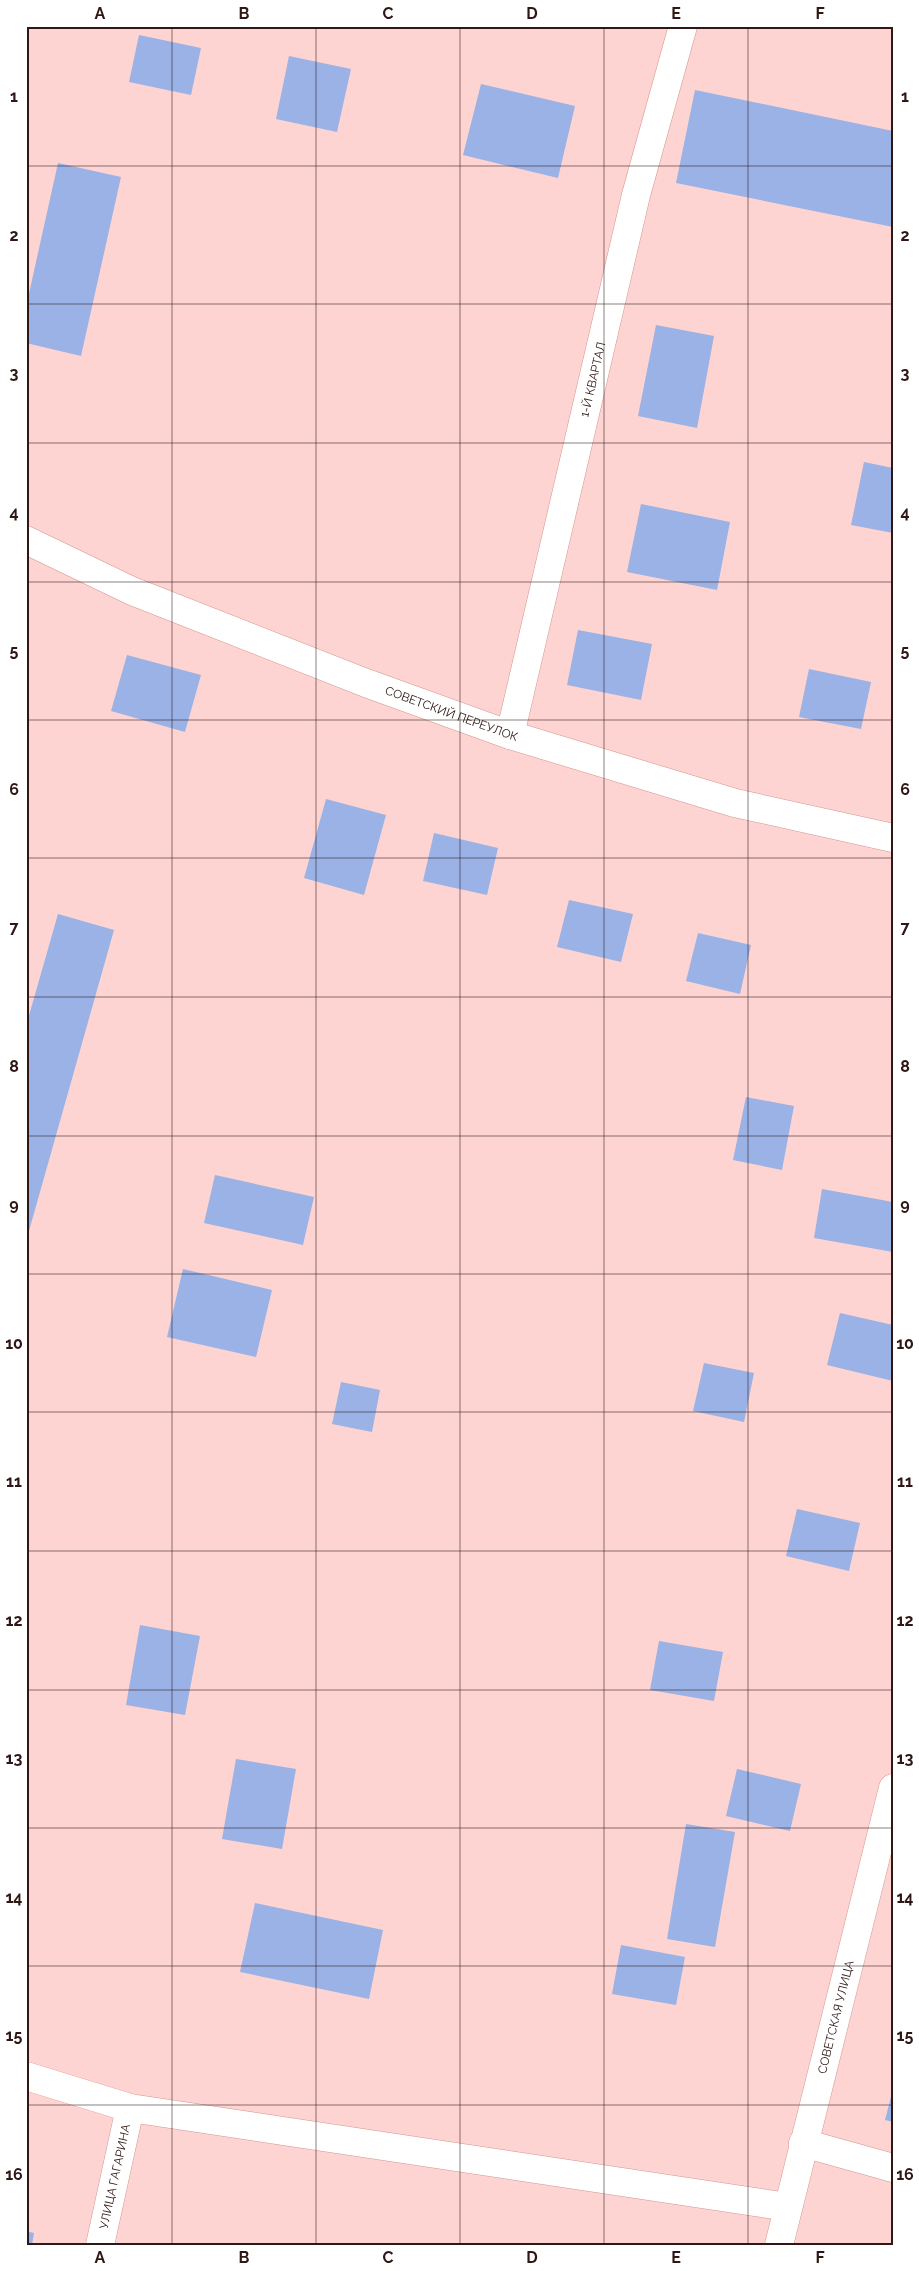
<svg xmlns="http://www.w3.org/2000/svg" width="919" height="2271" font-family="Raleway,sans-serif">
<rect width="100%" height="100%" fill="#fdd4d1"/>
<path fill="#9ab2e5" d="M139,35L201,48L191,95L129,82Z
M289,56L351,69L337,132L276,119Z
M481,84L575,106L558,178L463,155Z
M695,90L893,131V227L676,183Z
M58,163L121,177L81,356L26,343V307Z
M656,325L714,336L697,428L638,416Z
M864,462L893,468V533L851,525Z
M641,504L730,522L717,590L627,572Z
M578,630L652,644L641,700L567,685Z
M127,655L201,675L185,732L111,711Z
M809,669L871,682L861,729L799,717Z
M326,799L386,815L364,895L304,878Z
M434,833L498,848L487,895L423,881Z
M569,900L633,914L621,962L557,947Z
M58,914L114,930L27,1238L26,1026Z
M698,933L751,945L740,994L686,981Z
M746,1097L794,1106L782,1170L733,1160Z
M215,1175L314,1197L303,1245L204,1223Z
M822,1189L893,1202V1252L814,1238Z
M183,1269L272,1290L256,1357L167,1337Z
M840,1313L893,1325V1381L827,1365Z
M704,1363L754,1373L744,1422L693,1411Z
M341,1382L380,1390L372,1432L332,1424Z
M797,1509L860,1523L849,1571L786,1556Z
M140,1625L200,1636L185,1715L126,1705Z
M659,1641L723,1652L714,1701L650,1690Z
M236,1759L296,1769L282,1849L222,1839Z
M737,1769L801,1784L790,1831L726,1816Z
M686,1824L735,1832L715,1947L667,1939Z
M255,1903L383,1930L369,1999L240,1972Z
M621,1945L685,1957L676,2005L612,1994Z
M892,2093H893V2122L885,2120Z
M26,2231L34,2233L32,2245H26Z"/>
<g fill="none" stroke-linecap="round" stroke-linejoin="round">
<g stroke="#d4958f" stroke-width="29">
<g id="minor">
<path id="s1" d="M26,540L132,591L366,683L510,735L735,803L893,838"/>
<path id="s2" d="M510,735L636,195L683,26"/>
<path d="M26,2076L130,2108L788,2207"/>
<path d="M803,2143L893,2168"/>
<path id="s3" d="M100,2245L130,2108"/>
</g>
</g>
<g stroke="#d4958f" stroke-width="29">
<g id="secondary">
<path id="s4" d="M779,2245L893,1788"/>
</g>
</g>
<use href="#minor" stroke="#fff" stroke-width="28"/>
<use href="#secondary" stroke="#fff" stroke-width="28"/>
</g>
<path fill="none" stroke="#2e1715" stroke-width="1" stroke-opacity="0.55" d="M172,26V2245M316,26V2245M460,26V2245M604,26V2245M748,26V2245M26,166H893M26,304H893M26,443H893M26,582H893M26,720H893M26,858H893M26,997H893M26,1136H893M26,1274H893M26,1412H893M26,1551H893M26,1690H893M26,1828H893M26,1966H893M26,2105H893"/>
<g text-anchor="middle" stroke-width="4" stroke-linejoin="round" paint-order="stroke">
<g font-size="12" fill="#2e1715" stroke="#fff">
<text dy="4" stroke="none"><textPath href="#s2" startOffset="365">1-Й КВАРТАЛ</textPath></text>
<text dy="4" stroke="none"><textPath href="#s1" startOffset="460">СОВЕТСКИЙ ПЕРЕУЛОК</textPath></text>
<text dy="4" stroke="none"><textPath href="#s4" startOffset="235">СОВЕТСКАЯ УЛИЦА</textPath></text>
<text dy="4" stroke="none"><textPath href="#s3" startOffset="70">УЛИЦА ГАГАРИНА</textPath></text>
</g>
</g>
<rect width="919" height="2271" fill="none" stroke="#ffffff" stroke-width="55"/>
<rect x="28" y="28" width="864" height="2216" fill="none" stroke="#2e1715" stroke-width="2"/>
<g font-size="16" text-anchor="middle" font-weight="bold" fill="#2e1715">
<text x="100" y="19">A</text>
<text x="244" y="19">B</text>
<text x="388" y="19">C</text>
<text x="532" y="19">D</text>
<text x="676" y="19">E</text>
<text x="820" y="19">F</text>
<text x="14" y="102">1</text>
<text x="905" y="102">1</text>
<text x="14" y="241">2</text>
<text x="905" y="241">2</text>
<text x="14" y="379">3</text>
<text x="905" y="379">3</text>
<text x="14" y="518">4</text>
<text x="905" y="518">4</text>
<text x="14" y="656">5</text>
<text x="905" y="656">5</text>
<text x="14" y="795">6</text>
<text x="905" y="795">6</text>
<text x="14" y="933">7</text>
<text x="905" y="933">7</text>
<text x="14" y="1072">8</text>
<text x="905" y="1072">8</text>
<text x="14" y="1210">9</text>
<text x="905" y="1210">9</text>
<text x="14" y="1349">10</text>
<text x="905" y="1349">10</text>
<text x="14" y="1487">11</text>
<text x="905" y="1487">11</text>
<text x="14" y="1626">12</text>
<text x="905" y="1626">12</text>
<text x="14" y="1764">13</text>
<text x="905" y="1764">13</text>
<text x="14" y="1903">14</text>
<text x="905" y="1903">14</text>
<text x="14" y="2041">15</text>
<text x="905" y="2041">15</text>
<text x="14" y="2180">16</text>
<text x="905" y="2180">16</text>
<text x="100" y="2263">A</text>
<text x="244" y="2263">B</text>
<text x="388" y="2263">C</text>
<text x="532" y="2263">D</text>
<text x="676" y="2263">E</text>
<text x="820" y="2263">F</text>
</g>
</svg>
